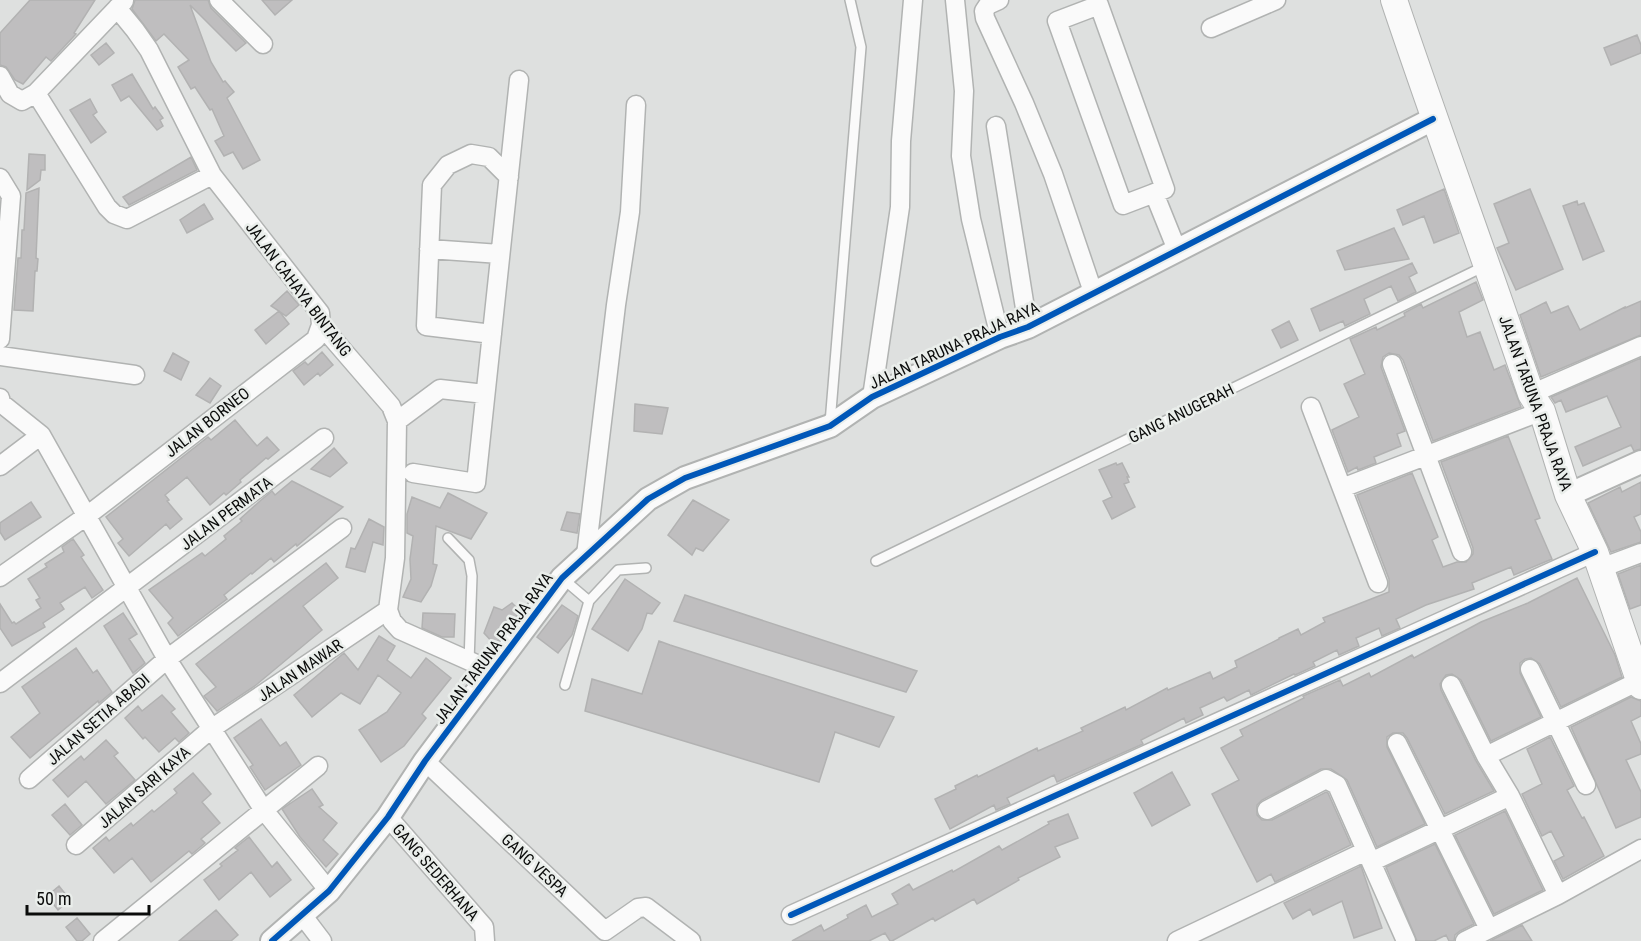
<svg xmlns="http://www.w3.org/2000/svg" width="1641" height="941" font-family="'Roboto Condensed',sans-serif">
<rect width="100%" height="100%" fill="#dee0df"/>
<path fill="#bfbebf" stroke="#b2b2b2" stroke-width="1.5" d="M30,0H95L74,33L76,34L51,61L46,57L23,84L15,80L6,67L0,65V33Z
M135,0H208L211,8L246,43L236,51L190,5L211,62L223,82L225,81L234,92L227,98L260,160L243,169L233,152L224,156L215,141L224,136L212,109L210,110L195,87L191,89L178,67L189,60L164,34L156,41L132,9Z
M262,0H292L275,15Z
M1637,35L1641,45V53L1611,65L1604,48Z
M106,43L114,53L99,65L91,55Z
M132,74L153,109L155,107L163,118L160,120L163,126L157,130L129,96L121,101L112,85Z
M90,99L97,112L93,115L106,132L91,143L70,110Z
M29,154L45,155V170H41L40,180L27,190Z
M191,157L197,170L129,205L123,197Z
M39,188L36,258L38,259L37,271H35L33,311L14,310L18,258H21L22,230H24L26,193Z
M1444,189L1459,233L1434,243L1424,216L1403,225L1397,210Z
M1530,189L1563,269L1516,290L1497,248L1509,243L1494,204Z
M1577,201L1578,205L1584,203L1604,251L1583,260L1563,206Z
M204,204L213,219L187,233L180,220Z
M1394,228L1409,259L1345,270L1337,251Z
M1412,263L1417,273L1409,277L1416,292L1398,301L1391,286L1364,299L1370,314L1345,326L1343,321L1320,331L1311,309Z
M1476,282L1483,300L1459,312L1467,337L1480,332L1494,370L1505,365L1521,407L1433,441L1403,360L1399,355L1389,353L1383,357L1381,367L1405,431L1397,434L1401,446L1374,457L1376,463L1358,470L1357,467L1348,472L1332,430L1359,417L1344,384L1365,374L1350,339L1376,327L1377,330L1405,316L1404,313L1421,304L1423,308Z
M287,291L299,305L286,316L279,311L289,324L266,344L255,330L279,311L271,306Z
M1641,301V335L1541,377L1520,315L1546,302L1551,313L1568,306L1580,330L1625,307V308Z
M1289,321L1298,340L1281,348L1272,330Z
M322,352L333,365L320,376L318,373L304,385L293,371L305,362L308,365Z
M173,353L189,362L181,380L164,371Z
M1641,358V449L1634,451L1631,445L1583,466L1575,447L1621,427L1607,396L1566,412L1561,400L1555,403L1551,397Z
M210,378L221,386L210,403L196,395Z
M635,404L668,408L662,434L634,431Z
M235,420L257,446L267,437L279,450L268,459L266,458L240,480L241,482L226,495L224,493L210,505L187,477L165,495L169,500L167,501L182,519L170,529L166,524L129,556L118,543L123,539L106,517L208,437L211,440Z
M1508,436L1540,518L1535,520L1552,559L1514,575L1511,567L1472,583L1474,589L1426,605L1396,619L1400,628L1382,636L1379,628L1356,638L1359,646L1339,655L1337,650L1313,662L1315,666L1295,675L1294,674L1251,695L1249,690L1227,701L1224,697L1200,708L1203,715L1186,723L1184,718L1141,740L1143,744L1057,782L1054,775L1007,798L1010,804L996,810L994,805L950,829L935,799L956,789L955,786L977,775L978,777L1037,748L1038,751L1083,731L1081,728L1125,707L1126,710L1167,688L1168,690L1210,672L1213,679L1237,667L1235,661L1279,639V638L1298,629L1301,635L1325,622L1323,618L1389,592V579L1357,495L1412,473L1438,537L1432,540L1443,567L1457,562H1466L1473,554V548L1441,462Z
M334,448L347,463L330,477L311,469Z
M1116,463L1117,465L1122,463L1129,477H1127L1129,482L1124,484L1135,507L1112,519L1103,501L1112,497L1099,470Z
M292,481L343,507L297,546L296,544L274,562L271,558L252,574L251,573L224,595L227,599L178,636L168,623L173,618L149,590L202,553L205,556L226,539L224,536L242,521L240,519L260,501L272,491L275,495Z
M1641,482V514L1634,517L1641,532V542L1611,552L1588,503L1620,487L1622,492Z
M448,493L487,513L471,539L436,526L433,564L437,565L431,586L421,602L403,597L411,579L410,559L413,536L407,533V514L412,497L440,508Z
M693,500L729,520L703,551L696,548L692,555L668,535Z
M31,502L41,517L5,540L0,532V523Z
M567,512L580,514L577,533L561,530Z
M369,519L384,527L383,545L373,542L365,572L346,567L351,548L355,549Z
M73,539L84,555L81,557L103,590L92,598L85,587L60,603L64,609L43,623L45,627L12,646L0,628V604L12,623L14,622L16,624L41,608L36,600L40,598L28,579L47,567L45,564L64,552L62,547Z
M326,563L338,578L303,606L322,630L256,685L217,711L204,696L216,687L196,664Z
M1641,565V605L1630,609L1618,574Z
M1577,578L1615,655L1622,677L1561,707L1540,664L1531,658L1525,659L1520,663V673L1541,717L1491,741L1461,680L1452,674L1446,675L1440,684L1441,690L1476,761L1494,791L1445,814L1407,738L1403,733H1393L1387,737V747L1425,824L1377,847L1347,780L1331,769H1321L1262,800L1257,805V815L1262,820H1272L1326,792L1328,793L1351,845L1275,882L1271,874L1257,882L1212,794L1239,780L1221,748L1243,736L1240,730L1304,698L1303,696L1340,680L1343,686L1369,673L1371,677L1412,655L1414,658L1481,622L1528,603Z
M625,579L660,603L652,614L647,613L642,629L628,651L592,629Z
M685,595L917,671L906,692L674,621Z
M512,603L520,611L495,645L484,633L494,607L502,610Z
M562,605L578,616L572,635L558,653L537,637Z
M123,613L137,634L129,639L145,663L133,673L104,626Z
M423,613L455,614L454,637H442L422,628Z
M379,636L395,646L387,660L411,678L426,658L451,678L422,714L426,718L404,746L381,762L359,730L387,712L401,693L378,675L360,704L341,693L312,717L294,695L344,653L358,670Z
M659,641L670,645L894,717L879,747L835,732L819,782L585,711L592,679L642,694Z
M76,648L93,673L97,670L112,692L99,703L98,701L30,758L11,737L40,713L22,687Z
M162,695L175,709L171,712L189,733L179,742L175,738L159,752L145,737L143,739L125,718L138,706L142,711Z
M1631,697L1641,701V716L1631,721L1641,744V754L1626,760L1641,792V817L1616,828L1571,727Z
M261,719L280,746L286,742L301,765L265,790L250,767L253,765L234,738Z
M1550,737L1574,786L1567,790L1582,818L1584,817L1604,856L1563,879L1554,861L1564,856L1551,831L1542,836L1522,794L1542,784L1527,749Z
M106,740L118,753L114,756L135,780L106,804L86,781L68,797L53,780L81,756L84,760Z
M1172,772L1190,805L1152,826L1134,793Z
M193,773L211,794L202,802L220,823L201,839L205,843L192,854L189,851L151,882L132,858L114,873L93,848L106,837L109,841L131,823L133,826L152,810L154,812L177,793L174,789Z
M312,789L323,805L319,807L337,823L323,840L338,854L326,867L300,837L282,809Z
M65,804L82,825L70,835L52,815Z
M1505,811L1543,890L1494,914L1455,835Z
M1068,814L1078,838L1055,847L1060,857L1018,878L1019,880L977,904L974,899L935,921L933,918L892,941H890L885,933L869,941H792L821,925L824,931L848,918L847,915L866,905L872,917L898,904L892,894L909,884L913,890L952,870L953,872L999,846L1002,850L1049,824L1048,822Z
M249,837L272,867L277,862L291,880L270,897L251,872L219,900L204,880L222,866L220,864L238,850L235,848Z
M1435,844L1474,924L1460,931L1455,935L1454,941H1449L1446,935L1434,941H1417L1386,867Z
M1361,866L1382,928L1354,938L1342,901L1313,915L1310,909L1293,919L1284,903Z
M59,886L70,900L58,910L47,896Z
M216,910L238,935L231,941H179Z
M77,918L90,934L82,941H77L66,927Z
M1522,925L1532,941H1490Z"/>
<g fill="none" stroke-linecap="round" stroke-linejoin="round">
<g stroke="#b1b3b2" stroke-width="12">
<path id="service" d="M830,423L861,47L850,0
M448,538L469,560L472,576L469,662
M876,561L1485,266
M562,578L589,601L565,685
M589,601L618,570L646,568"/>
</g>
<g stroke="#b1b3b2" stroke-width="21">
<path id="minor" d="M219,0L263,44
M955,0L964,91L961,156L971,219L1000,337
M999,0L988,5L984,11L985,18L1024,103L1053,174L1093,292
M1099,5L1165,189L1123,205L1057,21Z
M117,8L135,30L149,50L212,175L320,313L321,325L391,406L397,421L395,558L388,610L392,621L400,630L492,671
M1211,28L1276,0
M0,76L10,94L22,101L36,93L124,1
M36,93L107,207L114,214L127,219L212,175
M996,126L1028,327
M0,178L11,196L0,339
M1154,193L1177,250
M429,249L500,254
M492,334L426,326L432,185L448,165L471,154L489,157L509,177
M0,356L135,375
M1392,364L1462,552
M1531,394L1641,346
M872,397L900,207L901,141L913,0
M0,398L1,403L41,435L167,659L263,809L329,891
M1311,407L1378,583
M397,421L440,389L485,394
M0,466L41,435
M413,473L476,483L519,80
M1342,488L1542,411
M586,555L616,305L630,212L636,105
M1601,568L1641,553
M0,577L88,515L316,339L321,325
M1530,669L1586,785
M0,683L324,438
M1451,685L1486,756L1510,796L1558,895
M1397,743L1489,929
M1486,756L1639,681
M425,761L605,931L638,908L646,907L691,941
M29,779L167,659L342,528
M1267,810L1326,779L1337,785L1406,941
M388,817L484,927L485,941
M76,845L211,729L388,610
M1371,862L1510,796
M791,915L1595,552
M303,916L322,941
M103,941L318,766
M1177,941L1366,851
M1465,941L1558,895L1641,849"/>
</g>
<g stroke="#b1b3b2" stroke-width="26">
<path id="tertiary" d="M1568,495L1641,462
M272,941L329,891L388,817L425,761L562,578L648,499L685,478L830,426L872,397L1000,337L1028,327L1433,119"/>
</g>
<g stroke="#b1b3b2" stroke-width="28">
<path id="secondary" d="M1394,0C1438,132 1487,262 1531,394L1542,411L1568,495L1595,552L1641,686"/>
</g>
<use href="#service" stroke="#fafafa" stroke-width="9"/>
<use href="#minor" stroke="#fafafa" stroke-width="18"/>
<use href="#tertiary" stroke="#fafafa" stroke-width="22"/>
<use href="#secondary" stroke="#fafafa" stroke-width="26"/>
<g stroke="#eaeeeb" stroke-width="10">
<path id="cycleway" d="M791,915L1595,552
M272,941L329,891L388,817L425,761L562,578L648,499L685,478L830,426L872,397L1000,337L1028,327L1433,119"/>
</g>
<use href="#cycleway" stroke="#0057b8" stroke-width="6"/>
</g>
<g text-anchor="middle" stroke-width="5" stroke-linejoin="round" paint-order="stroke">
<g font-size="16" fill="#0b0c0b" stroke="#eaeeeb">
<text transform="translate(299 289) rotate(53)" y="6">JALAN CAHAYA BINTANG</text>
<text transform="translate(954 345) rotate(-25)" y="6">JALAN TARUNA PRAJA RAYA</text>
<text transform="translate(1536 403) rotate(70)" y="6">JALAN TARUNA PRAJA RAYA</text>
<text transform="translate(1181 413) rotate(-26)" y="6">GANG ANUGERAH</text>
<text transform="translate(207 422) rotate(-38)" y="6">JALAN BORNEO</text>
<text transform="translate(226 513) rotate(-37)" y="6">JALAN PERMATA</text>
<text transform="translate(493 648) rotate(-53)" y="6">JALAN TARUNA PRAJA RAYA</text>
<text transform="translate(300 670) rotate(-34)" y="6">JALAN MAWAR</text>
<text transform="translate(98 719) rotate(-41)" y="6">JALAN SETIA ABADI</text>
<text transform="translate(144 787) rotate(-41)" y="6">JALAN SARI KAYA</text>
<text transform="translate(535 865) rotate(43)" y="6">GANG VESPA</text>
<text transform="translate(436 872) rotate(49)" y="6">GANG SEDERHANA</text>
</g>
</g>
<path d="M27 905v9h122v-9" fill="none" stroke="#0b0c0b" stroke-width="3"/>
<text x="36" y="905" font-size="18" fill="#0b0c0b" stroke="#eaeeeb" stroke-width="4.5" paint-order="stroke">50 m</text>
</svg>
